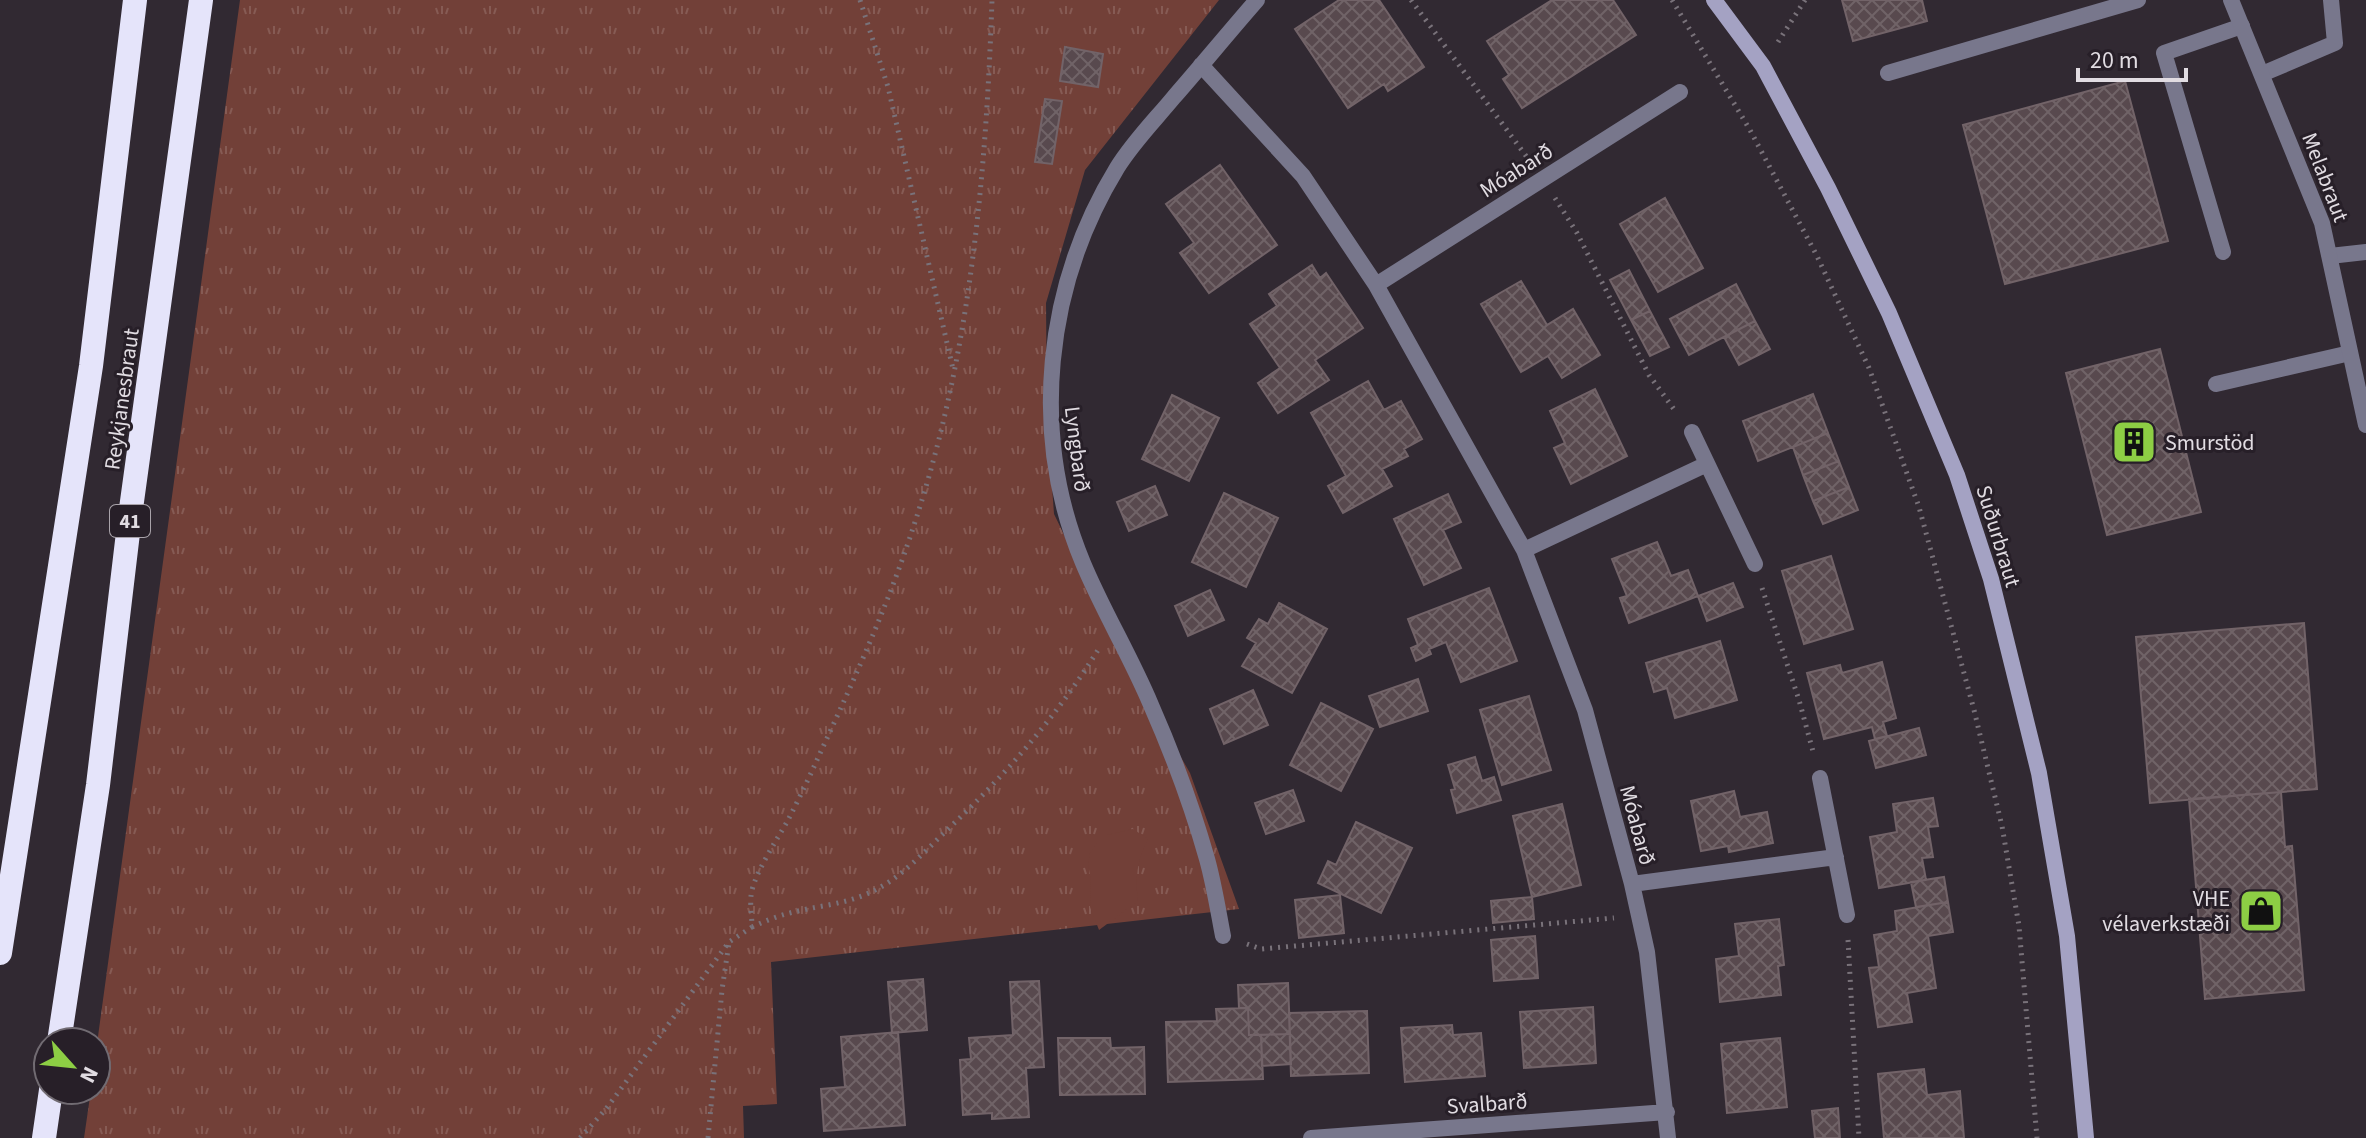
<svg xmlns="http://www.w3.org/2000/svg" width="2366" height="1138" font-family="'Source Sans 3',sans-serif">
<defs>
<pattern id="grass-tufts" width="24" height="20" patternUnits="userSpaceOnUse" patternTransform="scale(2)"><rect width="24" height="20" fill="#724038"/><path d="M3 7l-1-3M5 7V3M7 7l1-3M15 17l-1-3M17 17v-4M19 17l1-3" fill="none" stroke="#865b54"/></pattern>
<pattern id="building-cross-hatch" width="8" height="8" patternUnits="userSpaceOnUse" patternTransform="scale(2)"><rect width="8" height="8" fill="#58494e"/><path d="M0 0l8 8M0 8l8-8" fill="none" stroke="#706367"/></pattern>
</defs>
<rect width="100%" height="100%" fill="#312932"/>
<path fill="url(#grass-tufts)" d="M240,0H1219L1085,170L1046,303L1047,418L1054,514L1122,654L1190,773L1239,909L771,962L777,1104L743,1106L744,1138H84L91,1090H96V1051Z"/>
<path fill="#724038" d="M1133,829L1148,839C1137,860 1135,878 1138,901L1099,930L1090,907L1091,882L1088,863L1090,853L1097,843L1107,835Z"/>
<path fill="url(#building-cross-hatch)" stroke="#726368" stroke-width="2" d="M1339,0H1379L1424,67L1388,91L1384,84L1348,108L1295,29Z
M1552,0H1613L1636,35L1522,108L1503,79L1509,75L1487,41Z
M1842,0H1922L1927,21L1853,41Z
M1065,47L1103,54L1098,87L1060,81Z
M2125,81L2168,241L2005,284L1963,125Z
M1045,99L1062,101L1052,164L1035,162Z
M1220,165L1277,245L1209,293L1180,253L1194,243L1166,204Z
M1665,198L1703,268L1658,292L1620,224Z
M1312,265L1320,278L1326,273L1363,328L1315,360L1329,380L1278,413L1258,383L1280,368L1250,324L1277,306L1269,294Z
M1629,270L1650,311L1631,320L1610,280Z
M1521,281L1547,325L1573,309L1600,355L1562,378L1548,356L1521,372L1481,304Z
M1736,284L1755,321L1689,355L1670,319Z
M1650,311L1669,347L1650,356L1631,320Z
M1755,321L1770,349L1739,365L1724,337Z
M2160,349L2201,512L2107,535L2066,373Z
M1368,381L1384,410L1401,401L1422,439L1404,449L1408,456L1382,469L1392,486L1343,513L1328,486L1346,476L1311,413Z
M1595,389L1627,456L1571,484L1554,448L1565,443L1550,411Z
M1813,394L1828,433L1758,461L1743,421Z
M1172,395L1219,418L1189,481L1142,459Z
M1828,433L1839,461L1803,475L1793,447Z
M1839,461L1849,487L1813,501L1803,475Z
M1155,486L1167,515L1129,531L1117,502Z
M1849,487L1858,510L1823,524L1813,501Z
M1224,493L1278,518L1246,587L1192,562Z
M1448,494L1461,522L1443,530L1461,568L1424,585L1394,519Z
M1657,542L1671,576L1688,570L1698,596L1629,623L1620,598L1627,596L1612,559Z
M1831,556L1853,629L1804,644L1782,571Z
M1733,583L1743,607L1707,621L1698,596Z
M1489,588L1517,661L1461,682L1446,642L1429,649L1431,654L1416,661L1411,648L1418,645L1408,619Z
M1210,590L1224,620L1188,636L1175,606Z
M1279,603L1327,629L1292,693L1242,666L1256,643L1247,638L1259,619L1268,624Z
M2304,623L2317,789L2150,803L2136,637Z
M1720,641L1737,700L1675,718L1667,688L1654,692L1646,663Z
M1882,662L1896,718L1883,722L1887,736L1875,739L1872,727L1824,739L1807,673L1840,665L1842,673Z
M1418,679L1428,711L1380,727L1369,696Z
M1253,690L1268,725L1224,744L1210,709Z
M1529,696L1551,770L1502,785L1480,710Z
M1321,703L1373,729L1341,791L1290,765Z
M1919,728L1926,755L1876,768L1869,741Z
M1475,757L1482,781L1494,777L1501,800L1457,813L1451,790L1455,789L1448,765Z
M1293,790L1304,821L1266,834L1255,803Z
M1734,791L1740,817L1767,812L1773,843L1729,852L1728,846L1701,851L1691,801Z
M2281,792L2285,847L2292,846L2304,990L2205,999L2189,799Z
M1933,798L1938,826L1928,827L1933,857L1922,858L1926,880L1879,888L1870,837L1897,832L1893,804Z
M1562,804L1581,885L1532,897L1513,816Z
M1356,822L1412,848L1381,913L1318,883L1328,861L1336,865Z
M1944,877L1948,902L1916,907L1911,882Z
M1340,895L1344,933L1299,938L1295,900Z
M1532,897L1534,919L1493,923L1491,901Z
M1948,902L1953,932L1928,936L1936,988L1907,993L1912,1022L1878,1027L1869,968L1879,967L1874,935L1897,931L1895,911Z
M1779,919L1784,965L1778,966L1781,995L1720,1002L1716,959L1739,956L1735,924Z
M1535,936L1538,978L1494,981L1491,940Z
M923,979L927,1030L892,1033L888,982Z
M1039,981L1044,1067L1026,1068L1029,1117L992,1119V1113L963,1115L960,1060L971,1059L969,1038L1013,1035L1010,982Z
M1288,983L1290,1034L1249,1035L1248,1008H1239L1238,985Z
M1593,1007L1596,1063L1524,1068L1520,1012Z
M1248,1008L1249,1035H1261L1263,1079L1168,1082L1166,1022L1217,1021L1216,1009Z
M1367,1011L1369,1073L1291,1076L1289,1013Z
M1452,1025L1453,1035L1481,1033L1485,1076L1405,1082L1401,1028Z
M898,1032L905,1125L824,1131L821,1089L845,1087L841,1037Z
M1290,1034L1291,1064L1262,1066L1261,1035Z
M1058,1038H1110L1111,1048L1144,1047L1145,1094L1060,1095Z
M1780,1038L1787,1107L1727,1113L1721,1044Z
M1924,1069L1927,1095L1960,1091L1964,1138H1884L1878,1074Z
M1838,1108L1840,1138H1815L1812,1111Z"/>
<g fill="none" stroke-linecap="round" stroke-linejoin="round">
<path stroke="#79727a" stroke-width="5" stroke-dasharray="2 6" stroke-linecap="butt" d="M860,0L888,87L953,369
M1411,0L1529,160
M1672,0L1750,130L1817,256L1869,368L1919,507L1974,710L2002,826L2019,926L2037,1138
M1778,42L1805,0
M1555,198L1577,233L1649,375L1676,412
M1762,588L1799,700L1814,755
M752,927C763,922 775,917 786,914C814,906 843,905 869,893C899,880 922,854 945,832C1005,775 1054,720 1098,650
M1848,940L1859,1138
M1247,944L1261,949L1614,918
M580,1138L606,1109L729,942L752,927C752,917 750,906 751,896C753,875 777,840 788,820C798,801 808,780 817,760C852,684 888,606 914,525C970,356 986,177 992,0
M708,1138L722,990L729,943"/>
<path stroke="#78778c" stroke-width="16" d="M1888,73L2138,0
M2262,74L2335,43L2331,0
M2223,252L2164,53L2242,26
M2330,256L2366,252
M2216,384L2350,353"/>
<path stroke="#78778c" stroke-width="16" d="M2231,0L2322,223L2366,425
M1201,65L1303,176L1376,285L1524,550L1585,710L1632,884L1647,952L1668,1138
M1376,285L1680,92
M1692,432L1755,564
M1524,550L1707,464
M1820,778L1847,915
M1632,884L1836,857
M1223,936C1218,910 1214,884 1207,859C1192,806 1173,755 1151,705C1131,657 1103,611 1083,563C1029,434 1045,286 1117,168C1133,142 1155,120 1174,97C1202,65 1229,32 1257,0
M1311,1138L1667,1112"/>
<path stroke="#a4a2c3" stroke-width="16" d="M1714,0L1763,66L1828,188L1889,313L1957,475L1991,579L2039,773L2067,936L2086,1138"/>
<path stroke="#e5e4fa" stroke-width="24" d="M0,953L91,366L135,0
M59,1042L98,785L130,516L201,0
M44,1138L51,1090"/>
</g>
<defs>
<g id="building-square" transform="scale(2.3)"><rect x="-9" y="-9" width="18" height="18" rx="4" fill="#8dce44" stroke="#271f28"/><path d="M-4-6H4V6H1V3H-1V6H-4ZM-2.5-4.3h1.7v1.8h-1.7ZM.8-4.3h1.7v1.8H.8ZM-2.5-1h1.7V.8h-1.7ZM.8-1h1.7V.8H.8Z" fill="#111"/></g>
<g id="shop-square" transform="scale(2.3)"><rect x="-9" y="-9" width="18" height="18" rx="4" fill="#8dce44" stroke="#271f28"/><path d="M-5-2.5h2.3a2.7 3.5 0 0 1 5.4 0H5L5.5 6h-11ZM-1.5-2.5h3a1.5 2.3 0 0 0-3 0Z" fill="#111"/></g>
</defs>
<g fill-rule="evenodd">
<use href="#building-square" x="2134" y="442"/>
<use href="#shop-square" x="2261" y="911"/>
</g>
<g text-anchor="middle" stroke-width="6" stroke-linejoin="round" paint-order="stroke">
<rect fill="#271f28" stroke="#a9a3aa" stroke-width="2" x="110" y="505" width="40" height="32" rx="6"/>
<g font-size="20" font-weight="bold" fill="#e1dce2">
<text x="130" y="528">41</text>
</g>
<g font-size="22" fill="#e1dce2" stroke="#271f28">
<text transform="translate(1516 170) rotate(-32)" y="8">Móabarð</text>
<text transform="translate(2326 177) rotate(69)" y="8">Melabraut</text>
<text transform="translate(121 399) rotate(-82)" y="8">Reykjanesbraut</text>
<text transform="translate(1078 449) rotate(83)" y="8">Lyngbarð</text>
<text transform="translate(1999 536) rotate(73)" y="8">Suðurbraut</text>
<text transform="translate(1638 825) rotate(75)" y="8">Móabarð</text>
<text transform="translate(1487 1103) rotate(-4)" y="8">Svalbarð</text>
</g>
<g font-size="22" fill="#e1dce2" stroke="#271f28" text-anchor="start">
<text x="2165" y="450">Smurstöd</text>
<text x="2230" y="906" text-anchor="end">VHE<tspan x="2230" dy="25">vélaverkstæði</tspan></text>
</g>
</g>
<g transform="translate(72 1066) rotate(117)"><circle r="38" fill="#271f28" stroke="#716b72" stroke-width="2"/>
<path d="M0-6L14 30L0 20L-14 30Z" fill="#8dce44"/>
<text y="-12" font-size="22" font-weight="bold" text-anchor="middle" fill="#e1dce2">N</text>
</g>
<path d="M2078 68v12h108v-12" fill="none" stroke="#e1dce2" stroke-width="4"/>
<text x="2090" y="68" font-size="24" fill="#e1dce2" stroke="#271f28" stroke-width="6" paint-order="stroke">20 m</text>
</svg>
